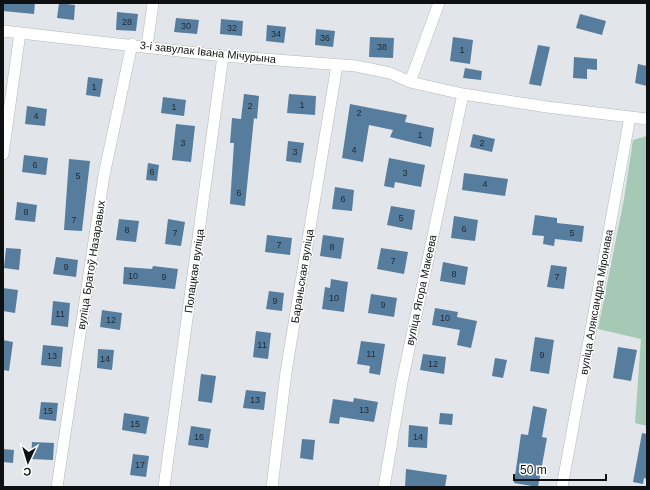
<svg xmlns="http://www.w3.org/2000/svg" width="650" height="490" font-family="Helvetica,sans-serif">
<rect width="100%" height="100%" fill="#e2e6ea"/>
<path fill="#a5c9b5" d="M647,136V426L635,423L641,339L598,329L624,199L633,140Z"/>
<path fill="#577d9e" d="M3,3H35L34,14L3,11Z
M59,3L75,5L74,20L57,18Z
M117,12L138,14L136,31L116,30Z
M580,14L606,21L602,35L576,28Z
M176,18L199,20L197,34L174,32Z
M221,19L243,21L242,36L220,34Z
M267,25L286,27L284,43L266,41Z
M316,29L335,31L333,47L315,45Z
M370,37L394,38L393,58L369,57Z
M453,37L473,40L470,64L450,61Z
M538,45L550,47L541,86L529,84Z
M574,57L597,59V70L587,69V79L573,78Z
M638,64L647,66V86L635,83Z
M465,68L482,71L481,80L463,78Z
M88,77L103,79L100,97L86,95Z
M244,94L259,96L257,119L254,118L245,206L230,204L234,143H230L232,118L241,119Z
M289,94L316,96L315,115L287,113Z
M163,97L186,100L184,116L161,113Z
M350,104L407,115L405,122L434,128L431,147L390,137L393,130L369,125L363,162L342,158Z
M27,106L47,109L45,126L25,124Z
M176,124L195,126L191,162L172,160Z
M473,134L495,139L492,152L470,147Z
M288,141L304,143L301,163L286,161Z
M24,155L48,158L46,175L22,172Z
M389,158L425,165L421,187L395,182L394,188L384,186Z
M69,159L90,161L82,231L64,230Z
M148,163L159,165L157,181L146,180Z
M464,173L508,179L505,196L462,190Z
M335,187L354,190L352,211L332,209Z
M17,202L37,205L35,222L15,220Z
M391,206L415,210L412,230L387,225Z
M535,215L557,218V223L584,226L582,242L555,239L554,246L543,244L544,236L532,235Z
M454,216L478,220L475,241L451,238Z
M119,219L139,221L136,242L116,240Z
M168,219L185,222L181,246L165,244Z
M267,235L292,238L290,255L265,252Z
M323,235L344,238L341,259L320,256Z
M6,248L21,249L19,270L4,268Z
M381,248L408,252L404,274L377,269Z
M56,257L78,260L76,277L53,274Z
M443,262L468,267L465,285L440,281Z
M551,265L567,267L564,289L547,287Z
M153,266L178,269L175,289L123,284L124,267L152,269Z
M331,279L348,282L344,312L322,309L325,287L330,288Z
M3,288L18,290L15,313L3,311Z
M269,291L284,293L282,311L266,309Z
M371,294L397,298L394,317L368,313Z
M53,301L70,303L68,327L51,325Z
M435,308L458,312L457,317L477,321L471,348L457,345L460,330L432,325Z
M102,310L122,313L120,330L100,327Z
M256,331L271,333L268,359L253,357Z
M535,337L554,340L549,374L530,371Z
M3,340L13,342L9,371L3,370Z
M361,341L385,344L380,375L369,373L370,366L357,364Z
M43,345L63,347L61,367L41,365Z
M618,347L637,350L631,381L613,378Z
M98,349L114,350L112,370L97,368Z
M423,354L446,357L444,374L420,370Z
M495,358L507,360L503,378L492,376Z
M201,374L216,376L212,403L198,401Z
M246,390L266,392L264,410L243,408Z
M354,398L378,402L374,422L340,417L339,424L329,423L333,399L353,402Z
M41,402L58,403L56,421L39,419Z
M533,406L547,409L542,437L547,438L538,487L514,483L521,434L528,435Z
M124,413L149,417L146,434L122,430Z
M440,413L453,414L452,425L439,424Z
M409,425L428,427L427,448L408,447Z
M191,426L211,429L208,448L188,445Z
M642,433L647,434V479L644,478L643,484L633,482Z
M302,439L315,440L313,460L300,458Z
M32,442L54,443L53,460L31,459Z
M3,449L14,450L13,463L3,462Z
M133,454L149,456L146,477L130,475Z
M406,469L447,475L445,487H405Z"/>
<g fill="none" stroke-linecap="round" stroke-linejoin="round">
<g stroke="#b3b7bb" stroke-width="12">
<path id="minor" d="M3,31L223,56L356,66L390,73L410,82L463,94L547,107L647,119
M147,46L153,3
M410,82L439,3
M3,154L20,33
M57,487L104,175L132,44
M164,487L223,56
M272,487L286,372L337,65
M384,487L402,382L463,94
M562,487L630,117"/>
</g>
<use href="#minor" stroke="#fff" stroke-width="11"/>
</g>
<g text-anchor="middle" stroke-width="3" stroke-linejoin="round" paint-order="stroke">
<g font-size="9" fill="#202b34">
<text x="127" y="25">28</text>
<text x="186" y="29">30</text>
<text x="232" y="31">32</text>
<text x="276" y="37">34</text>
<text x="325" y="41">36</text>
<text x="382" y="50">38</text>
<text x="462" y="53">1</text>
<text x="94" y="90">1</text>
<text x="302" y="108">1</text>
<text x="250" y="109">2</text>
<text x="174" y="110">1</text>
<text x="359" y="116">2</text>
<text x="36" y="119">4</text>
<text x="420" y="138">1</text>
<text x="183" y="146">3</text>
<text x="482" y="146">2</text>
<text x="354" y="153">4</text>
<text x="295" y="155">3</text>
<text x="35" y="168">6</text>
<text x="152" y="175">6</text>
<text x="405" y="176">3</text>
<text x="78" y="179">5</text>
<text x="485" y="187">4</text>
<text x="239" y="196">6</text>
<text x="343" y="202">6</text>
<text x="26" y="215">8</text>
<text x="401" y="221">5</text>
<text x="74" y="223">7</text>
<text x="464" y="232">6</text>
<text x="127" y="233">8</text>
<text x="175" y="236">7</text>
<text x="572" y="236">5</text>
<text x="279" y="248">7</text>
<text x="332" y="250">8</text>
<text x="393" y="264">7</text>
<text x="66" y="270">9</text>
<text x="454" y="277">8</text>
<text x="133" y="279">10</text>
<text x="164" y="280">9</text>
<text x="557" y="280">7</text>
<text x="334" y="301">10</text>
<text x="275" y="304">9</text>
<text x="383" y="308">9</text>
<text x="60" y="317">11</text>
<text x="445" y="321">10</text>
<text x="111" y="323">12</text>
<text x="262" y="348">11</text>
<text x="371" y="357">11</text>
<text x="542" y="358">9</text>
<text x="52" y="359">13</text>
<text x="105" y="362">14</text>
<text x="433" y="367">12</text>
<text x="255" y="403">13</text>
<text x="364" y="413">13</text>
<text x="48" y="414">15</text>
<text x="135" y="427">15</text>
<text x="199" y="440">16</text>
<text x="418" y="440">14</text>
<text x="140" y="468">17</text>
</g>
<g font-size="11" fill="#0e1011" stroke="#fff">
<text transform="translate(208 52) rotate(6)" y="4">3-і завулак Івана Мічурына</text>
<text transform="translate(91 265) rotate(-81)" y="4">вуліца Братоў Назаравых</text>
<text transform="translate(194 271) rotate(-82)" y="4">Полацкая вуліца</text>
<text transform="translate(302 276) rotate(-81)" y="4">Бараньская вуліца</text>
<text transform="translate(421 290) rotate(-78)" y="4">вуліца Ягора Макеева</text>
<text transform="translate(596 302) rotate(-80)" y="4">вуліца Аляксандра Міронава</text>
</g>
</g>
<rect width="650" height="490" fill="none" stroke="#0e1011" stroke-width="8"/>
<g transform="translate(28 462) rotate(184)" stroke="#ffffff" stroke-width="3" paint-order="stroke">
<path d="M0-3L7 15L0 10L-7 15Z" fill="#0e1011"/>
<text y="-6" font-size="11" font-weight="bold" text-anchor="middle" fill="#0e1011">С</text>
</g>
<path d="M514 474v6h92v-6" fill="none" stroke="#0e1011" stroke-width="2"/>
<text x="520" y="474" font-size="12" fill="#0e1011" stroke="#ffffff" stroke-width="3" paint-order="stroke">50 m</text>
</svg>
